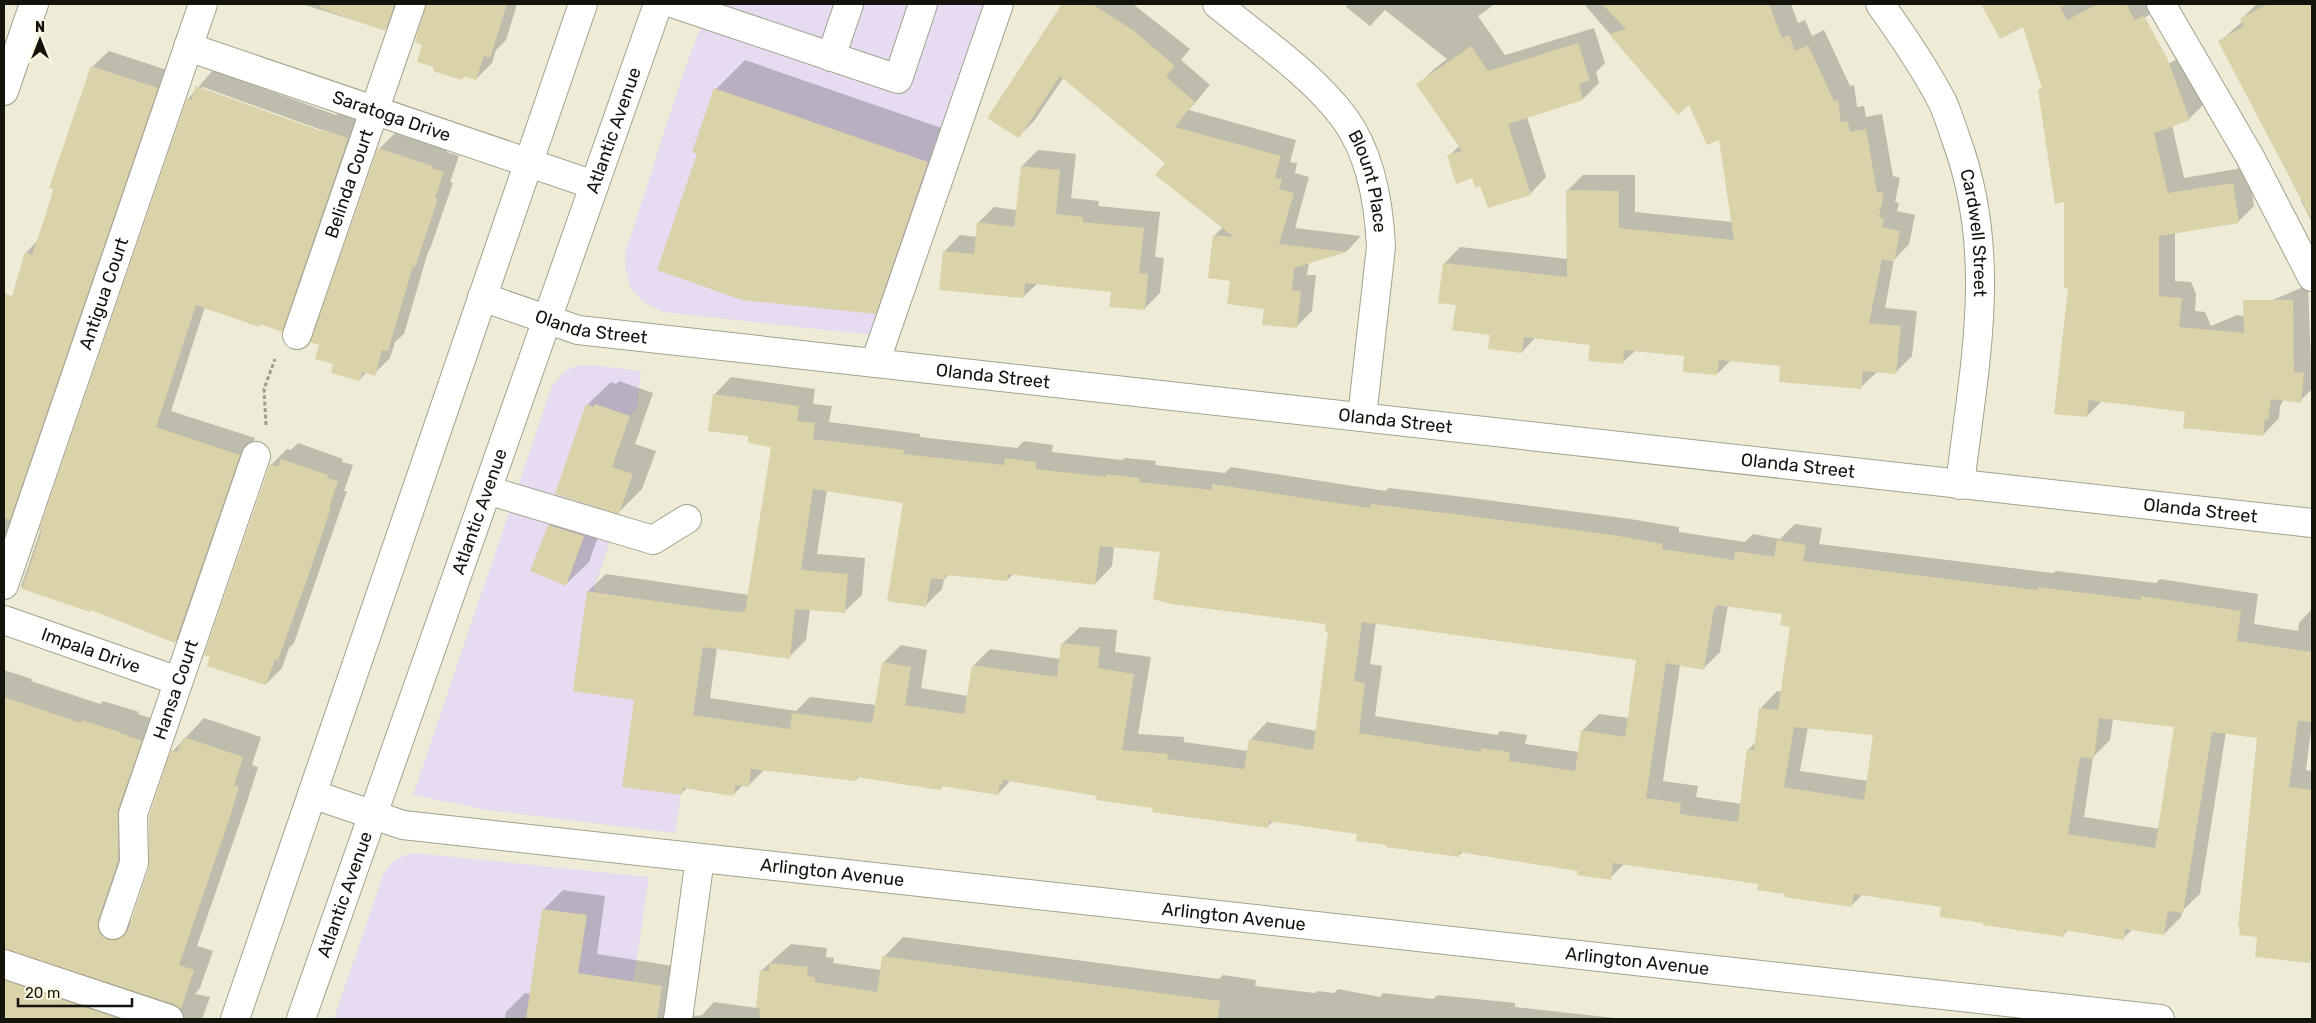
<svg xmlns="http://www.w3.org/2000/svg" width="2316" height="1023" font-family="Rubik,sans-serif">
<rect width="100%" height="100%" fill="#eeebd7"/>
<path fill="#e6dbf0" d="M709,4H984L872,335L663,312L642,301L631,288L626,271L625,254L682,77Z
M592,365L641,371L637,408L630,416L612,467L633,474L593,591L709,609L675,833L488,810L413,795L552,386L565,371L576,366Z
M408,854H424L649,877L628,1019H334L384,872L393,861Z"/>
<path fill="#0003" fill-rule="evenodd" d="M302,4H405L401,14L385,30Z
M427,4H517L506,40L496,50L492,63L476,79L465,75L462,79L436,66L424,44L416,41Z
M1064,4H1133L1190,49L1181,60L1210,85L1189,110L1296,140L1290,162L1297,163L1295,173L1309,177L1295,228L1361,236L1347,251L1309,262L1307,275H1316L1312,311L1296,327L1266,308L1231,280L1214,236L1223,227L1166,163L1064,77L1034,121L1018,137L989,118Z
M1348,4H1495L1478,16L1505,55L1594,28L1605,63L1596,72L1599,83L1583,99L1527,117L1546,177L1530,194L1481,184L1449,156L1460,145L1418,85L1434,69L1447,59L1385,10L1370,26L1346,7Z
M1584,4H1791L1798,23L1805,20L1812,36L1824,30L1850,86L1854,85L1857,107L1864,106L1866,117L1882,114L1893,176L1900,178L1895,202L1899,203L1897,211L1915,215L1909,244L1894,260L1885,308L1917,311L1912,356L1896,372H1877L1860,388L1782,364L1731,360L1717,374L1685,355L1636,350L1622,363L1591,344L1536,337L1522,352L1491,333L1457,304L1444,264L1460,247L1568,259L1567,191L1583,175H1635V212L1732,222L1720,138L1689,103L1678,113Z
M1982,4H2160L2149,15L2042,81L2024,25L2000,37Z
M2257,4H2312V62L2297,71L2312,100V222L2301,201L2302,199L2219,42L2243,21L2241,19Z
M109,51L173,72L4,562V331L26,253L38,240L92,67Z
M2187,53L2205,103L2189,119L2172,125L2184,178L2248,167L2254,206L2238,222L2175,232V281L2191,282L2196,294L2195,311L2205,312L2211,326L2237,315L2249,317L2261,305L2308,285L2312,389L2300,401L2284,399L2280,406L2279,418L2263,435L2186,411L2102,401L2087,416L2070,287L2064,125Z
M745,60L956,133L905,283L875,312L699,153L716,89Z
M213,70L336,115L338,113L364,122L298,315L282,331L261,324L259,326L205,307L171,411L255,438L191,626L175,642L92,609L89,611L21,587L188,99ZM203,87L327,132L326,135L201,89Z
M395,133L447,150V152L459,156L450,182L453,183L430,249L428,252L404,334L395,342L390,358L374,374L367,372L359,380L379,149Z
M1038,150L1076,154L1071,198L1099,201L1098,206L1160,212L1155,257L1164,258L1160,293L1144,309L1112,290L1038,283L1023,297L944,252L960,235L977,237L978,223L994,207L1017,210L1022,166Z
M731,377L815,389L813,404L832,406L829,422L920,434V437L1017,448L1024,441L1053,445L1052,452L1122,460L1125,458L1156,461L1155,465L1225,473L1231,467L1385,491L1389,488L1472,498L1630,519L1679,527V532L1745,542L1753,534L1780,539L1795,524L1822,528L1819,544L2053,573L2056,571L2156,583L2160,579L2258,594L2254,624L2298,631L2299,623L2312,609V722L2306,770L2312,771V958L2309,961L2259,935L2258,737L2226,732L2200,894L2182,911L2181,917L2164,934L2133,929L2123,938L2069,929L2063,935L1943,906L1863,894L1852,905L1786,893L1759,883L1625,863L1610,878L1579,870L1463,852L1458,856L1388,844L1358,833L1273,821L1268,826L1011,780L998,794L943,785L940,789L860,776L856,780L765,769L748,786L743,785L733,795L688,787L681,794L636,699L588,591L606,574L749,595L773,446L750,435L714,395ZM827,490L905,502L925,606L942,589L944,580L949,574L1007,580L1013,574L1095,584L1112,566L1114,546L1162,551L1328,623L1330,631L1317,731L1267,722L1250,740L1248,751L1184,742V737L1138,734L1151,657L1115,652L1117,630L1080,627L1062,644L1061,659L990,649L973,666L968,696L921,688L927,650L901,645L884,662L876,705L810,697L796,711L710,698L717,648L789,657L806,640L810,609L844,612L862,595L865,558L817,554ZM1728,605L1783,613L1792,626L1782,692L1777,691L1760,709L1756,742L1748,750L1742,804L1696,797L1698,786L1663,781L1680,665L1703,669L1720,652ZM1376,623L1638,659L1629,718L1599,714L1582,731L1579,752L1525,744L1527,735L1500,731L1497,735L1375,716L1382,666L1370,664ZM2113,719L2176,726L2160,829L2084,817L2093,757L2110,740ZM1808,727L1875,734L1868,781L1800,771Z
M619,381L653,393L635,444L656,451L642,489L619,512L587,405L611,382L616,384Z
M298,443L343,459L342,462L353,465L344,491H347L294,643L289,648L282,668L266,684L271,465L287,449L291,450Z
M572,502L607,512L589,562L565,585L549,525Z
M4,670L32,679L31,681L100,704L103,701L139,712L138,714L160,721L127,921H132L150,868L173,751L204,718L261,737L252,765L258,767L247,802L197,946L213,951L200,988L195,994L210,997L202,1019H4V966L19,951L4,948L6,942L4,941V912L12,887L4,884Z
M563,890L605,896L597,954L680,967L687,1012L696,1016L702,1015L714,1002L757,1008L761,971L791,944L827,948L826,957L834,958L833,963L881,970L884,957L903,937L1219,979L1223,975L1256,980L1255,986L1315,993L1318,991L1334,993L1338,989L1380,997L1383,993L1433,999L1438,995L1515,1003V1007L1624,1019H505L506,1012L525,993L531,994L544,909Z"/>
<path fill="#dad2a8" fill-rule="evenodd" d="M321,4H395L385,31L320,8Z
M426,4H507L490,58L484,56L476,80L463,76L462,80L433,71L434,67L417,62L422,45L415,42Z
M1062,4H1092L1133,30L1175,66L1166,77L1195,102L1175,127L1281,156L1275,178L1282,179L1279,189L1294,193L1279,244L1347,252L1294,268L1292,290L1301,291L1297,328L1262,325L1264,309L1227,304L1230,281L1208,278L1213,235L1234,237L1155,175L1165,163L1060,76L1019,138L987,118Z
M1602,4H1769L1782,38L1789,35L1795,51L1808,45L1834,101L1838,100L1841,122H1848L1850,132L1866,129L1877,192L1884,193L1879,217L1884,219L1882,227L1900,231L1894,262L1882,259L1869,323L1901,326L1896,374L1863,371L1861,389L1779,382L1780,366L1719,360L1717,375L1683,372L1684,356L1624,350L1623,364L1588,361L1590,345L1524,337L1522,353L1488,349L1490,335L1452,330L1456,305L1438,303L1443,263L1567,277L1566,190L1619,191V228L1734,240L1719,140L1707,145L1689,105L1678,115L1609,34L1626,29Z
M1981,4H2067L2060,7L2067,20L2098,4H2126L2135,20L2144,16L2167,58L2190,120L2154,133L2168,193L2233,183L2239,223L2159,236V296L2182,298L2179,327L2244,333L2243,300H2293L2294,372L2304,373L2301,403L2271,399L2268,420L2265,419L2263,436L2183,428L2185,412L2089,400L2087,417L2054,414L2068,288H2064V202L2055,204L2038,90L2042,88L2023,27L2000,39Z
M2268,4H2312V220L2218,41L2244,26L2240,19Z
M1578,43L1590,80L1579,84L1583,100L1508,124L1531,195L1488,208L1480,186L1475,188L1472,178L1456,184L1447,155L1462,151L1416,84L1471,46L1488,71Z
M91,66L158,88L10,520L4,518V293L12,296L25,252L32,255L52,196L53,189L49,188Z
M196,86L321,131V129L348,138L282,332L260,324L259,327L196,305L156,427L240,455L175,643L91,610L90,612L22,589L42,531L39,530L187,98L191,100Z
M714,88L928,162L876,314L742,300L657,270L697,154L692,152Z
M378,148L432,166V168L444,172L435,198L438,199L415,267L413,266L388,351L382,350L375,376L362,372L360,381L331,373L333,364L315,359L319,345L310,342Z
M1021,166L1060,170L1056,214L1083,217V222L1144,228L1139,273L1148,274L1145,310L1109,307L1111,292L1025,283L1024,298L939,290L943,251L974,254L977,222L1014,227Z
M713,394L799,406L797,421L815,423L813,439L904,450L903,454L1004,465L1005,458L1036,462V469L1106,477L1107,474L1139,478V482L1212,490V484L1370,508L1371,504L1454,514L1613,535L1663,544L1662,549L1734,560L1735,551L1774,557L1777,540L1806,545L1803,561L2037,590L2038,587L2141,600V596L2241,611L2237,641L2312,652V722L2298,721L2289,787L2312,790V939L2310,963L2255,957L2257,937L2239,935L2240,927H2238L2257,738L2212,732L2183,913L2168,911L2164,935L2125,929L2124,940L2065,930L2064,937L1983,925V923L1940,917L1941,907L1854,894L1852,907L1784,897V894L1757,890L1758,884L1613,863L1611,880L1577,875L1578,871L1459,852V857L1386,847V845L1356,841L1357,834L1269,821L1268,828L1152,812L1153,808L1096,800L1097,796L1003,780L1002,785L1000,784L998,795L941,786L940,790L857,777L856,781L751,769L749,787L735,785L734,796L683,788L682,795L622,787L634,700L573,691L587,591L725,611L745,612L771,447L748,443V436L708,431ZM813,489L903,503L887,601L926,607L931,578L945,580L946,575L1007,581L1008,574L1095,585L1100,546L1160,552L1153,599L1171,604L1326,624L1325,631L1328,632L1313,750L1249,739L1244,769L1167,759L1168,754L1122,750L1134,674L1098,668L1100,647L1061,643L1057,677L972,665L964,714L905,705L911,667L882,662L872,723L792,713L790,729L693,715L703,647L790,659L795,609L845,613L848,574L801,570ZM1717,605L1782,614L1780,625L1790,627L1778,710L1759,708L1754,750L1747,749L1738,822L1680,814L1681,803L1646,798L1666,663L1704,670L1714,609H1716ZM1362,622L1636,660L1625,737L1581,730L1575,771L1509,761L1510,752L1481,748V752L1359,733L1365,683L1354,681ZM2099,718L2174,727L2155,848L2068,834L2080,757L2094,759ZM1794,727L1873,735L1864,800L1784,787Z
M586,404L594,407L595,404L630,416L612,467L633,474L619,514L555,494Z
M281,459L328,475L327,478L338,481L329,507H331L308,577L278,660L275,659L266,685L207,666L210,657L204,655L270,464L278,467Z
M548,525L584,536L566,586L530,571Z
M4,697L81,723L82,720L120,732V733L142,741L118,809V861L98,920V929L101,935L108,940H117L124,936L128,930L149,868V816L171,750L177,752L184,737L243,757L234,785L239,787L228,823L179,965L194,970L181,1009L174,1004L4,949Z
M542,909L587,915L578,973L662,986L657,1019H526Z
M882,956L1220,1001L1218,1019H759L760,1008H756L760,970L769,971L770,963L808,967L807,976L815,977V982L877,992Z
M4,980L120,1019H4Z"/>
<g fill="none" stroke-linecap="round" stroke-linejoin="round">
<g stroke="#a4a18e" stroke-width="30">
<g id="minor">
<path d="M675,4L898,79L923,4"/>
<path id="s1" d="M1217,4C1259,39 1313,75 1345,119C1371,155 1379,203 1381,247L1362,417"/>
<path id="s2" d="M1880,4C1903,36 1925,68 1943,103C1948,115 1952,127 1956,139C1999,256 1974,365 1960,485"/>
<path d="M2161,4L2250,157L2312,277"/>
<path id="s3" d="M188,47L594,185"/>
<path d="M831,57L849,4"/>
<path d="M4,91L34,4"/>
<path id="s4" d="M482,297L578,330L2312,523"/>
<path id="s5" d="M297,335L411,4"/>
<path d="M875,363L999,4"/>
<path d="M487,490L653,540L687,519"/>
<path id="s6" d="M4,585L203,4"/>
<path id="s7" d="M4,620L178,681"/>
<path id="s8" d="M312,794L403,825L2160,1019"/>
<path id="s9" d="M113,925L134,863L133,814L256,456"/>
<path d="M4,964L169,1019"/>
<path d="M678,1019L700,858"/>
</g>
</g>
<g stroke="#a4a18e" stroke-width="30">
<g id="major">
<path d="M235,1019L583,4"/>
<path id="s10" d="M301,1019L658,4"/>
</g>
</g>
<path stroke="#a09d8e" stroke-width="3" stroke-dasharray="4 2.5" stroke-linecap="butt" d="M266,425L264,389L275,359"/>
<use href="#minor" stroke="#fff" stroke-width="28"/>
<use href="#major" stroke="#fff" stroke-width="28"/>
</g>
<g text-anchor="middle" stroke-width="4" stroke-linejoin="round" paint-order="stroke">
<g font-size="18" fill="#14130c" stroke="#fcf8e4">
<text dy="6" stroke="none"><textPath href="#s3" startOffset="215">Saratoga Drive</textPath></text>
<text dy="6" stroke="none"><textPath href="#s10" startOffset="942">Atlantic Avenue</textPath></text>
<text dy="6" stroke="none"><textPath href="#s1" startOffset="240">Blount Place</textPath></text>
<text dy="6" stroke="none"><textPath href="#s5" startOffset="160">Belinda Court</textPath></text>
<text dy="6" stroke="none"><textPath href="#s2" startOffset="252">Cardwell Street</textPath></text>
<text dy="6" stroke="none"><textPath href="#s6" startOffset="308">Antigua Court</textPath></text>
<text dy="6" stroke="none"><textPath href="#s4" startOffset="114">Olanda Street</textPath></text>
<text dy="6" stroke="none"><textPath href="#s4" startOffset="519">Olanda Street</textPath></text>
<text dy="6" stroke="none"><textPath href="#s4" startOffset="924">Olanda Street</textPath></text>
<text dy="6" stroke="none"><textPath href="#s4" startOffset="1329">Olanda Street</textPath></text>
<text dy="6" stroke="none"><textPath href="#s10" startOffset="538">Atlantic Avenue</textPath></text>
<text dy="6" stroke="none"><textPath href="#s4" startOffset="1734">Olanda Street</textPath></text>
<text dy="6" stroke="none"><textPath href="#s7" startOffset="92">Impala Drive</textPath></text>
<text dy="6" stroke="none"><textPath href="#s9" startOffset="246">Hansa Court</textPath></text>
<text dy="6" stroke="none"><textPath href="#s8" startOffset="528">Arlington Avenue</textPath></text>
<text dy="6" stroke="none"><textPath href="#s10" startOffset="132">Atlantic Avenue</textPath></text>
<text dy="6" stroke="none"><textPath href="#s8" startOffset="932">Arlington Avenue</textPath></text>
<text dy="6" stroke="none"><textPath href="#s8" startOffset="1338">Arlington Avenue</textPath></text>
</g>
</g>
<rect width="2316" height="1023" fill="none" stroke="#14130c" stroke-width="10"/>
<g transform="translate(40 40)" stroke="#fcf8e4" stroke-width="4" paint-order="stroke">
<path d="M0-4L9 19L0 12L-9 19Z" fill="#14130c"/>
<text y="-8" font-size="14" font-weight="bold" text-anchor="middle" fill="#14130c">N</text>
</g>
<path d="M18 998v8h114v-8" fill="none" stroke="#14130c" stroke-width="2.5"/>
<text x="25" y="998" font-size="15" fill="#14130c" stroke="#fcf8e4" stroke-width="4" paint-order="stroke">20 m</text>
</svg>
